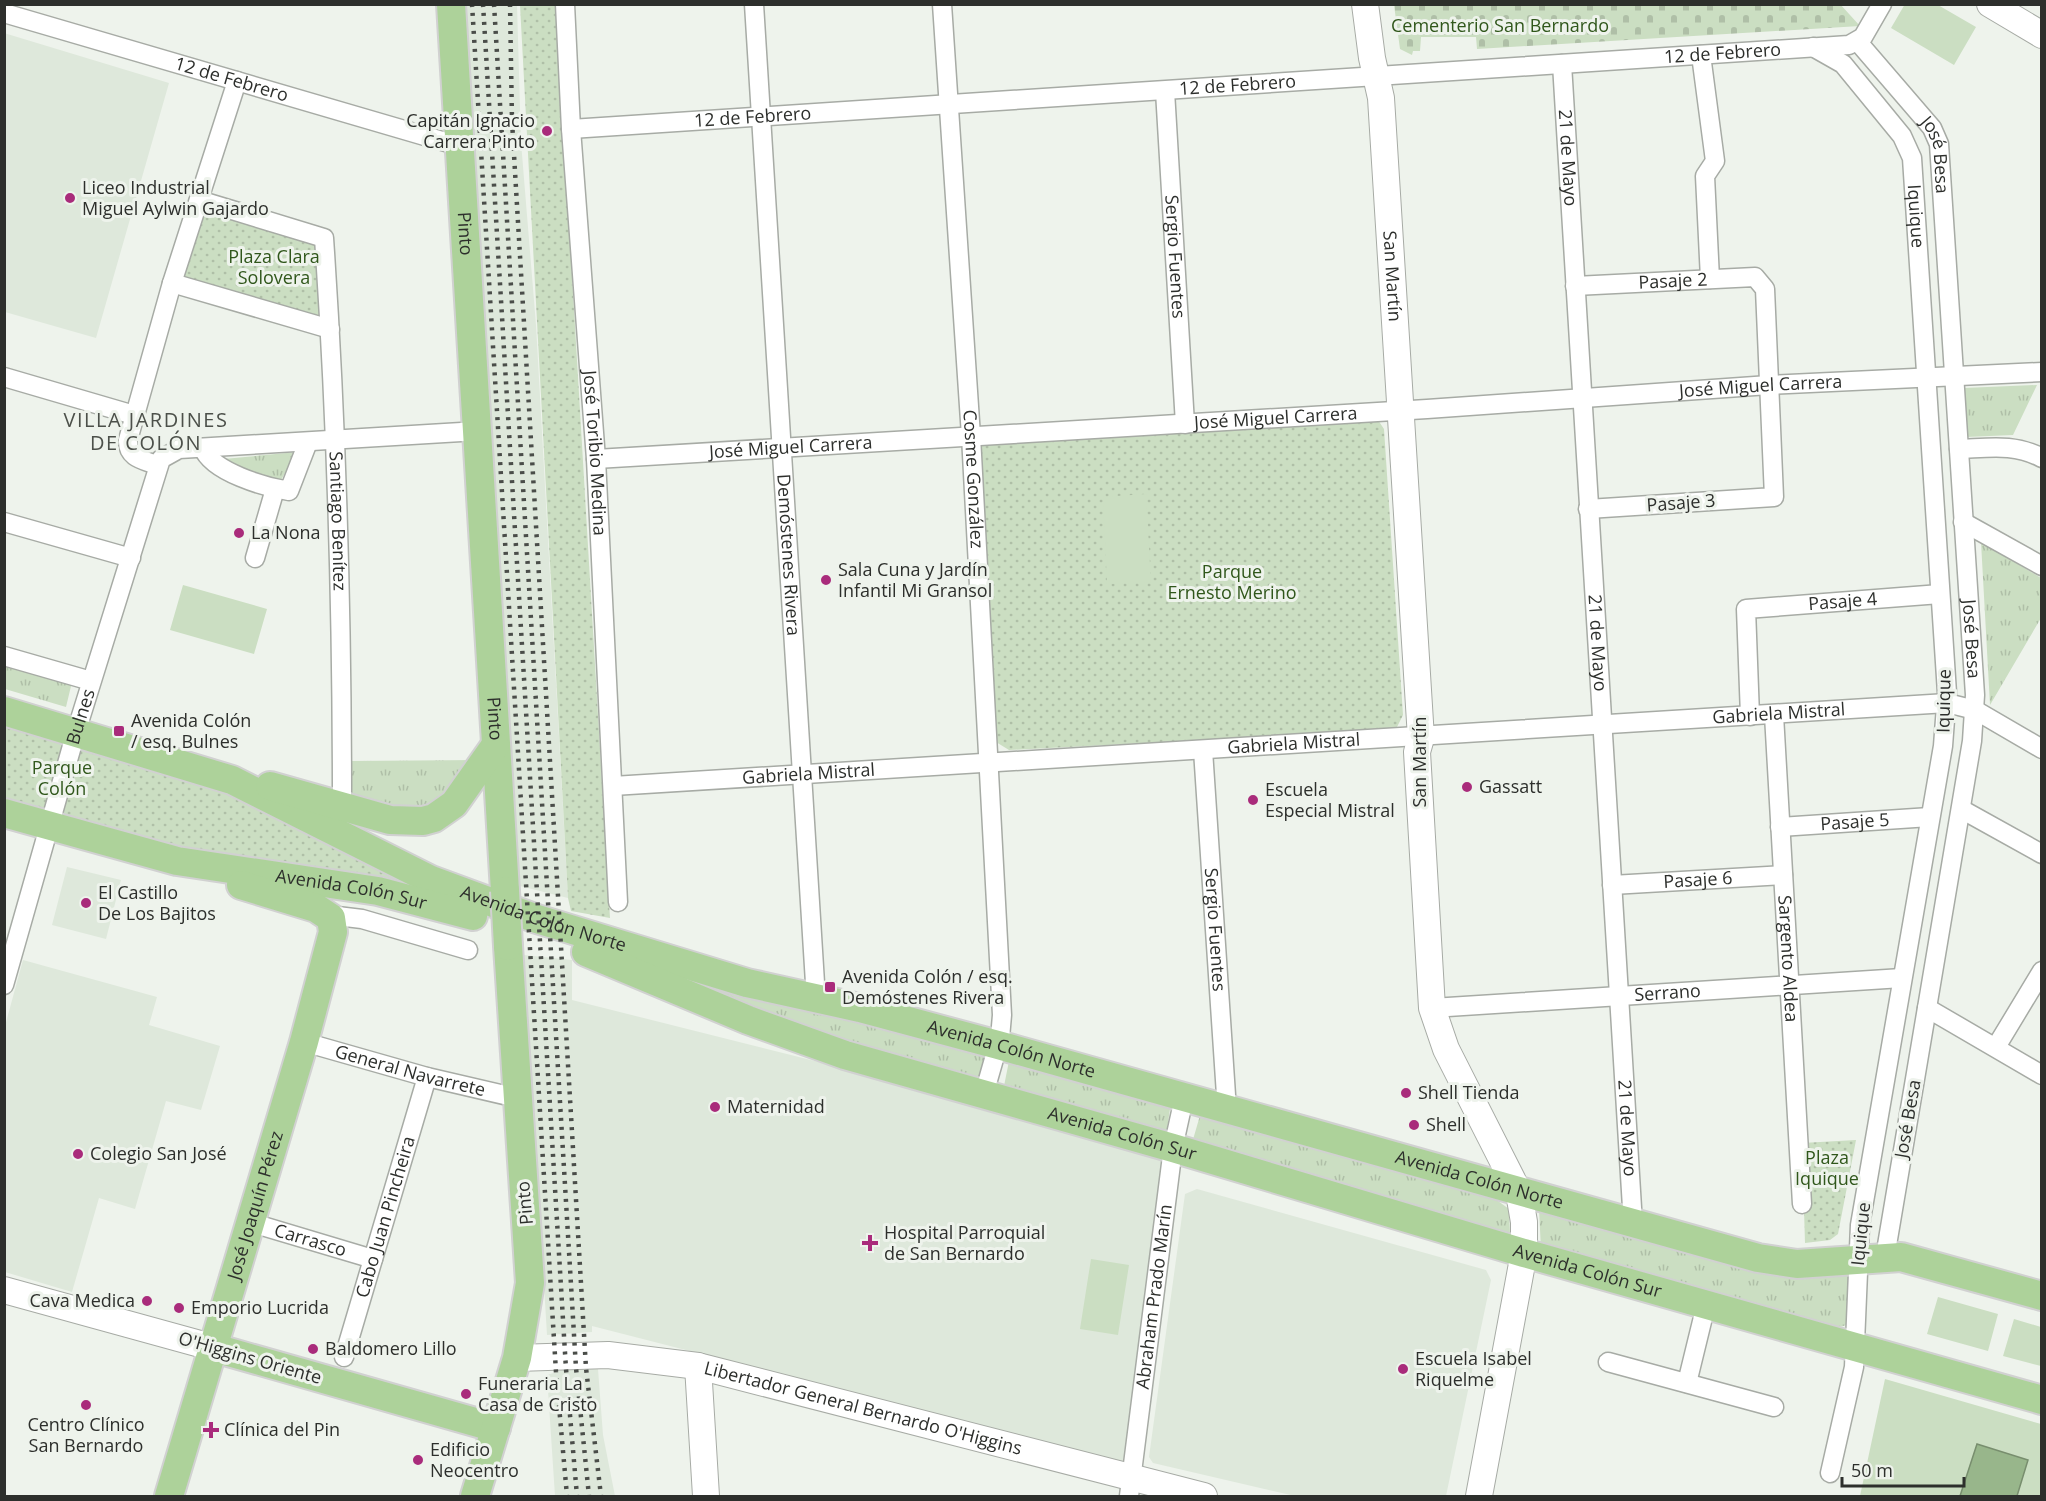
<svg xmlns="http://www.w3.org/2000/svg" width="2046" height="1501" font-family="'Open Sans',sans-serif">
<defs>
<pattern id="grass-tufts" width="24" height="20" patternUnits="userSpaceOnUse" patternTransform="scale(1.5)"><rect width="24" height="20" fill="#cbdec2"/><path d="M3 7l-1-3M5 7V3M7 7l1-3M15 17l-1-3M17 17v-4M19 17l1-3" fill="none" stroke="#afbfa7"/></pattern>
<pattern id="cemetery-stones" width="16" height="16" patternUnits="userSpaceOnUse" patternTransform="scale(1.5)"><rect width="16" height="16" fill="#cbdec2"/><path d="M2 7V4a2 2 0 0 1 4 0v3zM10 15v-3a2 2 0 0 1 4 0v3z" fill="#afbfa7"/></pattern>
<pattern id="park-dots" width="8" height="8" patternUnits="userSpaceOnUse" patternTransform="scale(1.5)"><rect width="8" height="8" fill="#cbdec2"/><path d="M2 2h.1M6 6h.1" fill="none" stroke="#afbfa7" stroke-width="1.8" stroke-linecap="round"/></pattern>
</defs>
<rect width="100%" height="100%" fill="#eef3ec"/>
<path fill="#dee8db" d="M466,5H517L521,142L536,325L568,898L520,886Z
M4,33L169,83L96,338L5,312Z
M67,867L121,880L106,939L52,925Z
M524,955L572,960V1000L823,1063L1163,1160L1126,1468L975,1424L592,1326V1332L547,1335Z
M23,960L157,997L149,1025L220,1046L201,1110L166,1101L135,1209L99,1198L72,1292L5,1272V1026Z
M1197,1189L1486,1270L1491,1280L1446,1496H1295L1153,1463L1149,1457L1185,1194Z
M566,1369H598L603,1435L615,1496H555L547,1375Z"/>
<path fill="url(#grass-tufts)" d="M2037,385L2013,435L1966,437L1964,388Z
M297,452L281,480L213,460Z
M1981,542L2041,578V618L1990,705Z
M4,658L72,682L66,707L5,689Z
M479,760L430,812L350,801V761Z
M668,971L808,1010L986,1054L978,1083L818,1034Z
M1010,1056L1171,1102L1166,1136L1003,1091Z
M1201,1112L1498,1201L1509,1209L1510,1234L1192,1143Z
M1539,1208L1849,1266L1847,1325L1832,1329L1541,1250Z"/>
<path fill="url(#cemetery-stones)" d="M1840,4L1860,26L1477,49L1476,37H1421L1420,51H1413L1412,55L1400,49L1394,5Z"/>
<path fill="url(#park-dots)" d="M520,5H556L610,918L571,911L568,898Z
M204,204L317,237L322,325L181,284Z
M1378,420L1384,429L1403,715L1397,727L1390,730L1009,750L996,742L978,447L981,444Z
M4,721L200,777L429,891L220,860L5,803Z
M1856,1140L1838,1234L1830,1240L1805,1243L1802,1143Z"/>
<path fill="#cbdec2" d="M1905,4L1938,5L1976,27L1954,65L1891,28Z
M1146,494L1151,582L1107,584L1103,497Z
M183,585L267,609L254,654L170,630Z
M1091,1259L1129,1265L1118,1335L1080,1329Z
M1938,1297L1998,1314L1988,1351L1927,1334Z
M2014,1319L2041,1327V1366L2003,1356Z
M1885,1379L2041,1424V1496H1860Z"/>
<path fill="#98b68b" stroke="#788e6e" stroke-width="1.5" d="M1977,1444L2028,1460L2017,1496H1960Z"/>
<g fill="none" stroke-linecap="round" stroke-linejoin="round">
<g stroke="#a7aba5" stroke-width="21">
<g id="street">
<path id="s1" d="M565,4L571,129L596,459L618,902"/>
<path id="s2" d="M754,4L816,999"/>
<path id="s3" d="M942,4L971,436L1002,1015L1000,1038L984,1094"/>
<path id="s4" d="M4,13L459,146"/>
<path id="s5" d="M1858,42L1932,128L1939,144L1975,695L1972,741L1885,1257"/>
<path id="s6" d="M1813,47L1843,64L1902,136L1912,158L1947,693L1943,746L1860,1225L1854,1367L1830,1473"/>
<path d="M1701,55L1715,161L1705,176L1710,279"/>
<path id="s7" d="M1562,64L1633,1224"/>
<path id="s8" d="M1165,91L1185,424"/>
<path id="s9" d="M571,129L1849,45L1863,37L1882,4"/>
<path id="s10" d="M199,200L324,238C337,427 342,616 342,805"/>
<path d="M172,283L330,329"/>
<path id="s11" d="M1575,286L1755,277L1765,289L1774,497L1588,509"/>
<path d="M4,377L134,415"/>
<path d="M203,448C212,472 265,487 289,491L308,442"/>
<path d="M1959,449C1988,448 2015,443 2042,458"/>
<path id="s12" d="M596,459L1427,409L1769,385L2042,372"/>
<path d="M157,465C143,460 127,458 128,440L172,283L237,81"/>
<path d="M4,522L131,558"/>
<path d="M1963,522L2042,566"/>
<path d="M255,558L275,489"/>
<path d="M4,656L91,681"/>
<path id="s13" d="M1774,715L1802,1204"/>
<path id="s14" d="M1750,716L1746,609L1940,594"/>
<path id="s15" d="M1203,750L1227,1110"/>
<path id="s16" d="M613,786L1947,703L1975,710L2042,749"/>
<path d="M1961,809L2042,854"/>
<path id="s17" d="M1780,827L1930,817"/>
<path id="s18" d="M1612,885L1783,875"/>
<path d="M329,915L362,919L468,950"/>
<path id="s19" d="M4,985L76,732L161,459L179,449L478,431"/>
<path id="s20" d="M1432,1008L1902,978"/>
<path d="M1927,1008L2042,1075"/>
<path id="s21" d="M304,1042L427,1077L517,1098"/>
<path d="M1996,1047L2042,971"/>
<path id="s22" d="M249,1222L373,1259"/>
<path id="s23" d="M344,1357L427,1077"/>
<path d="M1608,1362L1774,1407"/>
<path d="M1687,1383L1706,1305"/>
<path id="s24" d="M1129,1496L1173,1148L1184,1098"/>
</g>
</g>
<g stroke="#a7aba5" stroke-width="28">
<g id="secondary">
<path id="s25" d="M1365,4L1372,58L1381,98L1421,738L1417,752L1432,1008L1446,1049L1519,1193L1524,1222V1253L1479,1496"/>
<path d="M1990,4L2042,35"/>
<path d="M4,1290L211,1347"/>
<path id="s26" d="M517,1358L608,1355L698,1366L1204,1496"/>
<path d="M698,1366L706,1496"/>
</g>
</g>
<g stroke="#d1d1d1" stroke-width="32">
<g id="primary">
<path id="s27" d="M451,4L505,891"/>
<path id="s28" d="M4,711L232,780L431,880L537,919L747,983L860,1008L998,1045L1758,1258L1797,1264L1901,1257L2042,1296"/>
<path d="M270,786L390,820L423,821L434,818L454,804L495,746"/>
<path id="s29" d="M4,813L177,861L378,891L473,916"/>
<path id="s30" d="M586,952L748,1020L845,1055L1173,1148L1524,1253L2042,1400"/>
<path d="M211,1347L496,1428"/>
<path id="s31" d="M169,1496L304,1042L333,932L331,918L316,908L241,885"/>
<path d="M475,1496L517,1358L530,1283L508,946"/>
</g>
</g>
<use href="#street" stroke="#fff" stroke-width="18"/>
<use href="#secondary" stroke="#fff" stroke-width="26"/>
<use href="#primary" stroke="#add29a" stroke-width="28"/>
<path stroke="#4a4d49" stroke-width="4.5" stroke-dasharray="3 6" stroke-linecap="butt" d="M472,4L556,1372L567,1496
M483,4L566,1369L577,1496
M494,4L576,1368L589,1496
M510,4L512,121L586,1368L601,1496"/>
<g stroke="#d1d1d1" stroke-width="32" stroke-linecap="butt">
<path id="primary-bridge" d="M505,891L508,946"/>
</g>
<use href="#primary-bridge" stroke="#add29a" stroke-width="28"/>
</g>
<g fill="#a92b7b" stroke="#eef3ec" stroke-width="2">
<circle cx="547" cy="131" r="6"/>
<circle cx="70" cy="198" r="6"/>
<circle cx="239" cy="533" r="6"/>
<circle cx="826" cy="580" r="6"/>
<rect x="113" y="725" width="12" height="12" rx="3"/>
<circle cx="1467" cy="787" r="6"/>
<circle cx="1253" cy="800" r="6"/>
<circle cx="86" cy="903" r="6"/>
<rect x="824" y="981" width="12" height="12" rx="3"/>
<circle cx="1406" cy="1093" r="6"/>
<circle cx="715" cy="1107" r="6"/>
<circle cx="1414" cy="1125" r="6"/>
<circle cx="78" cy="1154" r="6"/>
<path d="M867 1234h6v6h6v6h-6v6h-6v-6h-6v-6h6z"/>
<circle cx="147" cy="1301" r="6"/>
<circle cx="179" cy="1308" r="6"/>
<circle cx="313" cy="1349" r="6"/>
<circle cx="1403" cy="1369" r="6"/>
<circle cx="466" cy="1394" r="6"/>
<circle cx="86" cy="1405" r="6"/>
<path d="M208 1421h6v6h6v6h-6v6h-6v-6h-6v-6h6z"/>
<circle cx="418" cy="1460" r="6"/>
</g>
<g text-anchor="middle" stroke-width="6" stroke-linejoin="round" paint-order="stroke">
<g font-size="18" fill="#30571b" stroke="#eef3ec">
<text x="1500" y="32">Cementerio San Bernardo</text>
<text x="274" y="263">Plaza Clara<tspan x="274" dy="21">Solovera</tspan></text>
<text x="1232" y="578">Parque<tspan x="1232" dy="21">Ernesto Merino</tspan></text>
<text x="62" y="774">Parque<tspan x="62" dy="21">Colón</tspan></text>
<text x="1827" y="1164">Plaza<tspan x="1827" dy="21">Iquique</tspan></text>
</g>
<g font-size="18" fill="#2d2f2c" stroke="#eef3ec">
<text dy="6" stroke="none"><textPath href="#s9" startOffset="1154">12 de Febrero</textPath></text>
<text dy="6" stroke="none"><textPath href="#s4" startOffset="237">12 de Febrero</textPath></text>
<text dy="6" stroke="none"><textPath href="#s9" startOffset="668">12 de Febrero</textPath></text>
<text dy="6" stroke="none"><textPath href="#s9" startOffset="182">12 de Febrero</textPath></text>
<text dy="6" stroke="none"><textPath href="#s5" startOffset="141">José Besa</textPath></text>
<text dy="6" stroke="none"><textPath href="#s7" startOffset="94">21 de Mayo</textPath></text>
<text dy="6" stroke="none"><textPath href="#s6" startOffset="210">Iquique</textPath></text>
<text dy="6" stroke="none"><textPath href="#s27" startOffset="230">Pinto</textPath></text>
<text dy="6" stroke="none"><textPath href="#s8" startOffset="166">Sergio Fuentes</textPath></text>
<text dy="6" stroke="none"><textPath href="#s25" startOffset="274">San Martín</textPath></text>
<text dy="6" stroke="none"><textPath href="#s11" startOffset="98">Pasaje 2</textPath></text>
<text dy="6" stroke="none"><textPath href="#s12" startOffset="1167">José Miguel Carrera</textPath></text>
<text dy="6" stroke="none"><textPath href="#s12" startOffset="681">José Miguel Carrera</textPath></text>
<text dy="6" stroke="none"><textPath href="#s12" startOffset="195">José Miguel Carrera</textPath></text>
<text dy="6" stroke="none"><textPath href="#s1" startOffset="450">José Toribio Medina</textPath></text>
<text dy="6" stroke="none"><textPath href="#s3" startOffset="476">Cosme González</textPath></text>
<text transform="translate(1681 503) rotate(-4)" y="6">Pasaje 3</text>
<text dy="6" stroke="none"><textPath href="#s10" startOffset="414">Santiago Benítez</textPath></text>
<text dy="6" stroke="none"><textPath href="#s2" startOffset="552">Demóstenes Rivera</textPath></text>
<text dy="6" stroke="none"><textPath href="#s14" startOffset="204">Pasaje 4</textPath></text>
<text dy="6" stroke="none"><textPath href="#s5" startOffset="627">José Besa</textPath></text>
<text dy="6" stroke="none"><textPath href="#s7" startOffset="580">21 de Mayo</textPath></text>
<text transform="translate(1944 701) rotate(-89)" y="6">Iquique</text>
<text dy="6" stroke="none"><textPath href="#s16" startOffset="1168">Gabriela Mistral</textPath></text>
<text dy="6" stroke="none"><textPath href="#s19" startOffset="279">Bulnes</textPath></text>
<text dy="6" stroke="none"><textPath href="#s27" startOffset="716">Pinto</textPath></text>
<text dy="6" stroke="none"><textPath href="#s16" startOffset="682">Gabriela Mistral</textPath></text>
<text transform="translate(1420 762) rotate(-90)" y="6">San Martín</text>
<text dy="6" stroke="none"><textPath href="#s16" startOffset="196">Gabriela Mistral</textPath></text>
<text dy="6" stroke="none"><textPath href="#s17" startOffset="75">Pasaje 5</textPath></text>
<text dy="6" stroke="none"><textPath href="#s18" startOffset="86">Pasaje 6</textPath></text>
<text dy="6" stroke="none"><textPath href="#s29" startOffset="356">Avenida Colón Sur</textPath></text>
<text dy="6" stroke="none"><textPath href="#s28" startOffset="580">Avenida Colón Norte</textPath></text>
<text dy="6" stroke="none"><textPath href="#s15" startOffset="180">Sergio Fuentes</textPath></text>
<text dy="6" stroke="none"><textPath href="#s13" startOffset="244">Sargento Aldea</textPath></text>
<text dy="6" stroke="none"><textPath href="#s20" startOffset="236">Serrano</textPath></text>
<text dy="6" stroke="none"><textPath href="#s28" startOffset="1066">Avenida Colón Norte</textPath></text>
<text dy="6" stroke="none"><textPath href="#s21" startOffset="110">General Navarrete</textPath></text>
<text transform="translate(1908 1119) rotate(-80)" y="6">José Besa</text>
<text dy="6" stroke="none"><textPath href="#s7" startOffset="1066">21 de Mayo</textPath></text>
<text dy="6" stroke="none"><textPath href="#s30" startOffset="567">Avenida Colón Sur</textPath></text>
<text dy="6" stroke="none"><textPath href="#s28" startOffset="1552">Avenida Colón Norte</textPath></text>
<text transform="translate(525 1203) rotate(-95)" y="6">Pinto</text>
<text dy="6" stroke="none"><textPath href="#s31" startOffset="303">José Joaquín Pérez</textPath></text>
<text dy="6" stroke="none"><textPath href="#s23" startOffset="146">Cabo Juan Pincheira</textPath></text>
<text transform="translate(1861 1234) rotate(-84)" y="6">Iquique</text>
<text dy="6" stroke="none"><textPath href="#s22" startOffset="64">Carrasco</textPath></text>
<text dy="6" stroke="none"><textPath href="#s30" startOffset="1052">Avenida Colón Sur</textPath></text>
<text dy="6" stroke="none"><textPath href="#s24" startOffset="201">Abraham Prado Marín</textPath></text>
<text transform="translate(250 1358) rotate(16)" y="6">O'Higgins Oriente</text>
<text dy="6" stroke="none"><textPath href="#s26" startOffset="352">Libertador General Bernardo O'Higgins</textPath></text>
</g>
<g font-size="18" fill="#2d2f2c" stroke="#eef3ec" text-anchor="start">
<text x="535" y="127" text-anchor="end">Capitán Ignacio<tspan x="535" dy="21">Carrera Pinto</tspan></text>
<text x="82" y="194">Liceo Industrial<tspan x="82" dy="21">Miguel Aylwin Gajardo</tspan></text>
<text x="251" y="539">La Nona</text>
<text x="838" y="576">Sala Cuna y Jardín<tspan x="838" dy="21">Infantil Mi Gransol</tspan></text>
<text x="131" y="727">Avenida Colón<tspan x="131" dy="21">/ esq. Bulnes</tspan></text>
<text x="1479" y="793">Gassatt</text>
<text x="1265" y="796">Escuela<tspan x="1265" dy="21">Especial Mistral</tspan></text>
<text x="98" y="899">El Castillo<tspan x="98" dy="21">De Los Bajitos</tspan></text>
<text x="842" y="983">Avenida Colón / esq.<tspan x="842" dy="21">Demóstenes Rivera</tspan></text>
<text x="1418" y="1099">Shell Tienda</text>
<text x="727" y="1113">Maternidad</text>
<text x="1426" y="1131">Shell</text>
<text x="90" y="1160">Colegio San José</text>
<text x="884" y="1239">Hospital Parroquial<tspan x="884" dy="21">de San Bernardo</tspan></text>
<text x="135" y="1307" text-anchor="end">Cava Medica</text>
<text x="191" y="1314">Emporio Lucrida</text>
<text x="325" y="1355">Baldomero Lillo</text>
<text x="1415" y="1365">Escuela Isabel<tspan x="1415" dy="21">Riquelme</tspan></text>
<text x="478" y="1390">Funeraria La<tspan x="478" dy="21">Casa de Cristo</tspan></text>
<text x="86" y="1431" text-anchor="middle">Centro Clínico<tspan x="86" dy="21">San Bernardo</tspan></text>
<text x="224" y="1436">Clínica del Pin</text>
<text x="430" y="1456">Edificio<tspan x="430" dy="21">Neocentro</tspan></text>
</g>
<g font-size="20" letter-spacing="1.5" fill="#4c504a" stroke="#eef3ec">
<text x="146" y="427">VILLA JARDINES<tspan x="146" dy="23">DE COLÓN</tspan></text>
</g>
</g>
<rect width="2046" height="1501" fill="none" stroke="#2d2f2c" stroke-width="12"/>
<path d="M1842 1477v9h122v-9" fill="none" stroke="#2d2f2c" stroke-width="3"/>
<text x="1851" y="1477" font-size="18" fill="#2d2f2c" stroke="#eef3ec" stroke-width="4.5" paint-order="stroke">50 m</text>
</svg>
